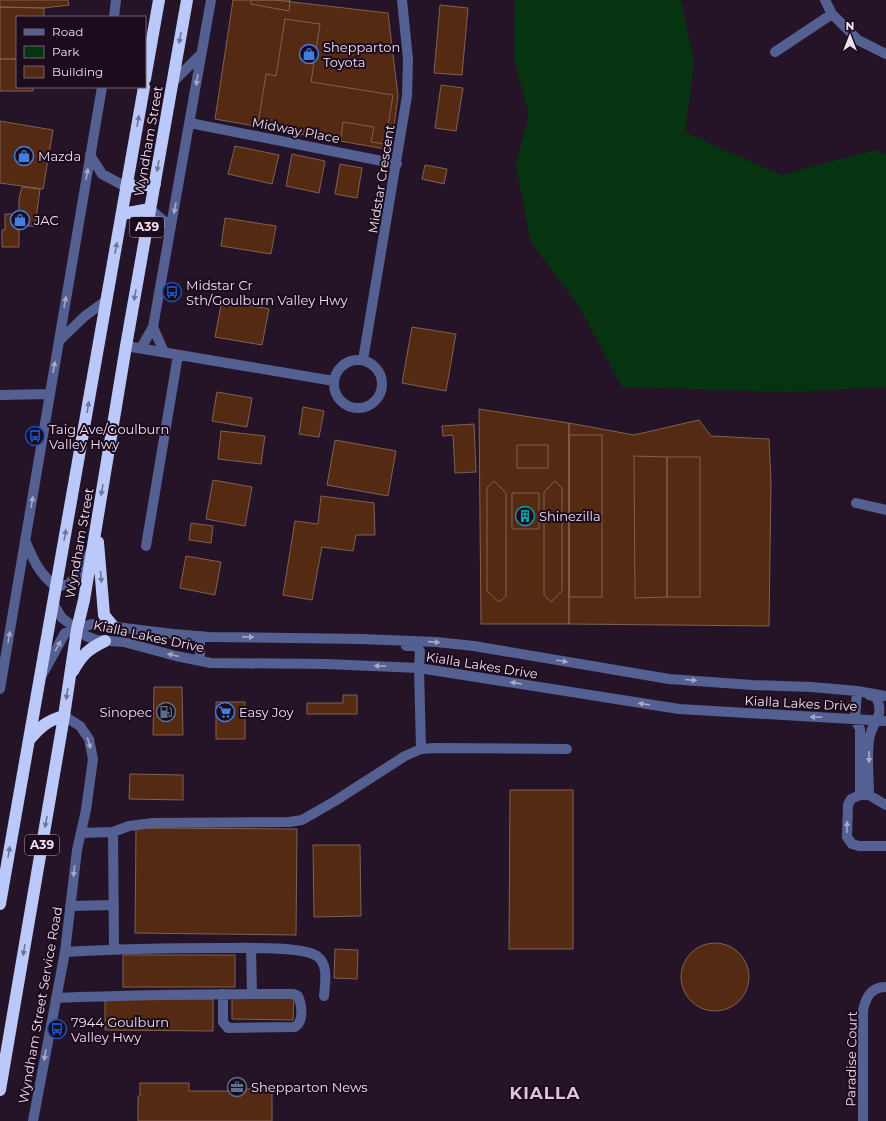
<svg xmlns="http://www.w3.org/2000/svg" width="886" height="1121" font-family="Montserrat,sans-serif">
<rect width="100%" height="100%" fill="#251427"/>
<path fill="#063411" d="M515,0H681L694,63L685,132L781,175L875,150L886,154V387L791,392L622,387L580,308L530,240L516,163L529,115L514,58Z"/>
<path fill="#552a12" stroke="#7f6152" d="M0,0H68L69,5L44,8L0,7Z
M233,0H275L388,13L398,96L391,150L215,119Z
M251,0H290L289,11L251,4Z
M440,5L468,8L462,75L434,73Z
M0,7L44,8V17H17V59H0Z
M285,19L320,24L311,82L393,95L385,144L371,142L374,127L343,122L341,137L258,124L266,74L276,76Z
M0,59H17V87H33V91H0Z
M441,85L463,88L456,131L435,128Z
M0,121L53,130L43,189L0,183Z
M235,146L279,155L272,184L228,174Z
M292,154L325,161L319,193L286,186Z
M340,164L362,168L357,198L335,194Z
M425,165L447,169L444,184L422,179Z
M22,187L40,189L35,226H19V247H2V230H5V214H19V198Z
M225,218L276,226L271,254L221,246Z
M222,300L269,309L262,345L215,337Z
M412,327L456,334L446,391L402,383Z
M217,392L252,398L247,427L212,421Z
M303,407L324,411L319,437L299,434Z
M479,409L569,423V624H481Z
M699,420L711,436L769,439L771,481L769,626L569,624V423L634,435Z
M474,424L476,472L455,473L453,435L443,436L442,426Z
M221,431L265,436L261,464L218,459Z
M569,435H602V597H569Z
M335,440L396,451L388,496L327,485Z
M517,445H548V468H517Z
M634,456L667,457V597L635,598Z
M667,457H700V597H667Z
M213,480L252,487L245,526L206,519Z
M494,481L506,493V596L499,602L487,591V488Z
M555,481L562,488V591L551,602L544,595V492Z
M512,493H539V529H512Z
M321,496L374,503L375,535H356L353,551L322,547L312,600L283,595L295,521L318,524Z
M191,523L213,526L211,543L189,540Z
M186,556L221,562L215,595L180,588Z
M154,687H182L183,735H153Z
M343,695H357V714H307V703H343Z
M216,702H245V739H216Z
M130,774L183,775V800L129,799Z
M510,790H573V949H509Z
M136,828L297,829L296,935L135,933Z
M313,845H360L361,916L314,917Z
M681 977a34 34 0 1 1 68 0a34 34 0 1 1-68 0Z
M335,949L358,950L357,979L334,978Z
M123,955H235V987H123Z
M232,997H294L293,1020L232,1019Z
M105,999H213V1031L105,1030Z
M140,1083H189V1091H230V1089H272V1121H138V1096H140Z"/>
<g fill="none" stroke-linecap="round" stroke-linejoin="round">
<path stroke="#546092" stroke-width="10" d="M825,0L832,14L858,40L886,54
M114,17L116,0
M775,52L832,14
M173,82L201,54
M190,123L397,164
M90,155L102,174L126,187
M150,209L171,227
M153,327L164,352
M59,341L85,316L107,300
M126,346L334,381
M141,348L153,327L211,0
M334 384a24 24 0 1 1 48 0a24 24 0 1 1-48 0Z
M363,360L407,96L408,59L402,0
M0,395L50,394
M856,503L886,510
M25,540C34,561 38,572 56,587L69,584L80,571L91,551
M146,546L178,355
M53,603L62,618L86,636L96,640L124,642L176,656L211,663L326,664L419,668L679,709L886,721
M406,646H416L420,651L419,668L421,749
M200,661V636
M42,675L65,633L92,624L173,634L209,637L361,639L436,642L474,646L669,679L752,685L811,687L857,691L886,696
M0,689L102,87
M869,695L876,697C885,715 874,720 870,735C866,750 869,778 869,795L886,805
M855,719L860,729V795
M855,719L857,691
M869,795H860L851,799L848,805L847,837L852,844L859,846H886
M113,832L114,949
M81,833L113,832L129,826L153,823L289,822L302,820L335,801L405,756L421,749L435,748L567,749
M70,906L114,905
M251,948L252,994
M65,952C118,949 170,948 223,948C243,948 302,946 317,956C329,965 325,983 324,996
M56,998C135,995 214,994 293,994L298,996C302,1005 304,1021 295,1027L228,1028L223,1022V994
M33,1121L65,952L77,850L86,810L93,759L89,739L80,726L64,716
M863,1121V1010C866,997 871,987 886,987"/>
<path stroke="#bac8fa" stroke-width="12" d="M145,79L159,0
M126,187L155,184
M122,214L150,209
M98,542L104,615L113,626
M73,671C82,655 88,649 105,641
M30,739C40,727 48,720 64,716
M0,904L144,87
M0,1090L64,716L77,629L84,600L126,346L187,0"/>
</g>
<defs><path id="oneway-solid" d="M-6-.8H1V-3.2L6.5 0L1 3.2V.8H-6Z"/></defs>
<g fill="#737297">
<use href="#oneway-solid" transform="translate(180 38) rotate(100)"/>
<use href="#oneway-solid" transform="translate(138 121) rotate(-80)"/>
<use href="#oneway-solid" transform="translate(158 166) rotate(100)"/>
<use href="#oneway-solid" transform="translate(116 248) rotate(-80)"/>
<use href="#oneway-solid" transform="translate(135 295) rotate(100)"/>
<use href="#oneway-solid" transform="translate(88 407) rotate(-80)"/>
<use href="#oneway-solid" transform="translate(102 490) rotate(100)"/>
<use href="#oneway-solid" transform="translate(65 535) rotate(-80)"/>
<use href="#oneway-solid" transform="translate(101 577) rotate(85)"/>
<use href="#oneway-solid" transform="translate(67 694) rotate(99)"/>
<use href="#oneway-solid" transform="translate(46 822) rotate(100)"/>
<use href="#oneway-solid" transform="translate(9 852) rotate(-80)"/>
<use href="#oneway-solid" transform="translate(24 950) rotate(100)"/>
</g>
<g fill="#a9a7c5">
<use href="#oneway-solid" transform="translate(197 80) rotate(100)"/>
<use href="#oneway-solid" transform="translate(87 174) rotate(-80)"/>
<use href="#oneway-solid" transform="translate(175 208) rotate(100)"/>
<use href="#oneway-solid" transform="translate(65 302) rotate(-80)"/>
<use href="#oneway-solid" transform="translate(54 367) rotate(-80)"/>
<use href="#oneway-solid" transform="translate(32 502) rotate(-80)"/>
<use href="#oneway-solid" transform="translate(9 637) rotate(-80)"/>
<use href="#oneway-solid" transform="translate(248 637) rotate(1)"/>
<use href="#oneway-solid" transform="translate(434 642) rotate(4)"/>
<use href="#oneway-solid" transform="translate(58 646) rotate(-61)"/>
<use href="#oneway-solid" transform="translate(173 655) rotate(-166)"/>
<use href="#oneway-solid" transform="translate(562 661) rotate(10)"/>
<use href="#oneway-solid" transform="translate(380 666) rotate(-178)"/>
<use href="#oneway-solid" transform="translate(691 680) rotate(5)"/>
<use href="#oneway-solid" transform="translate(516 683) rotate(-171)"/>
<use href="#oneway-solid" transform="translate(644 704) rotate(-171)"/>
<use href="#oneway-solid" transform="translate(816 717) rotate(-178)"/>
<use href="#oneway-solid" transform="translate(89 743) rotate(73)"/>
<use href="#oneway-solid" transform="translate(869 757) rotate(89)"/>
<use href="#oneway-solid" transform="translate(847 827) rotate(-89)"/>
<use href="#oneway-solid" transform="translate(74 871) rotate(97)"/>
<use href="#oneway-solid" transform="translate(45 1055) rotate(100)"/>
</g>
<defs>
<g id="shop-ring" transform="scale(1)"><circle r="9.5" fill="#1c0a1d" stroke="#3f7fe0" stroke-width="1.5"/><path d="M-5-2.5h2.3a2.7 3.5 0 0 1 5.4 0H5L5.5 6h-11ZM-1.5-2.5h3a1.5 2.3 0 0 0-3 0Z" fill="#3f7fe0"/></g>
<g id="bus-ring" transform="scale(1)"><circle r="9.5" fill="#1c0a1d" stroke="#1a4fb4" stroke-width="1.5"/><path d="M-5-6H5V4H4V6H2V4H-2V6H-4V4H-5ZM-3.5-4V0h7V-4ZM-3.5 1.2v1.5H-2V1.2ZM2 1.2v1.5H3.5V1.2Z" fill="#1a4fb4"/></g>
<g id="building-ring" transform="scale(1)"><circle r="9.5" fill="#1c0a1d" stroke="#0f9aa8" stroke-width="1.5"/><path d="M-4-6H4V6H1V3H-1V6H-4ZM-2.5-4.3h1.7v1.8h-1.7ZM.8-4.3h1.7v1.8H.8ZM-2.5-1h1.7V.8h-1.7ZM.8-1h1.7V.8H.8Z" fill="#0f9aa8"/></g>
<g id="fuel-ring" transform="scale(1)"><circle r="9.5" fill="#1c0a1d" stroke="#5c6f8a" stroke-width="1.5"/><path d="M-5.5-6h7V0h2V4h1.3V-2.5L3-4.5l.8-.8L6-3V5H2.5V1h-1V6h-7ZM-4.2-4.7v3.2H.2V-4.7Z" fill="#5c6f8a"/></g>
<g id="supermarket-ring" transform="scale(1)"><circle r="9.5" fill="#1c0a1d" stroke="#3f7fe0" stroke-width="1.5"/><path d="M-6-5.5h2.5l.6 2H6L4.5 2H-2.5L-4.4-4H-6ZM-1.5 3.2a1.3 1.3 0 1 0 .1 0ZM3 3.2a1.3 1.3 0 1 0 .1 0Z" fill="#3f7fe0"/></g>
<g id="office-ring" transform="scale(1)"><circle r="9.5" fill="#1c0a1d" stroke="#5c6f8a" stroke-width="1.5"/><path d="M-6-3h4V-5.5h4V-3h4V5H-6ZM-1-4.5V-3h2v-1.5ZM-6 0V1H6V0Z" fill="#5c6f8a"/></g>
</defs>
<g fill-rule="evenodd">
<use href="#shop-ring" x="309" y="54"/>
<use href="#shop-ring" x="24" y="156"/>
<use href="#shop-ring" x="20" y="220"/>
<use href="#bus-ring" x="172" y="292"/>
<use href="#bus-ring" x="35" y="436"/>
<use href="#building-ring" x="525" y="516"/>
<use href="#fuel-ring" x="166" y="712"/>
<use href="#supermarket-ring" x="225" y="712"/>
<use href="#bus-ring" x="57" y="1029"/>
<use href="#office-ring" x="237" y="1087"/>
</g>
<g text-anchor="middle" stroke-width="4" stroke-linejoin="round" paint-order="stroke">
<g fill="#1c0a1d" stroke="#afa0b0" stroke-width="1">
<rect x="130" y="217" width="34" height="20" rx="3"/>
<rect x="25" y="835" width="34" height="20" rx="3"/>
</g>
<g font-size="12" font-weight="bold" fill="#eee1ef">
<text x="147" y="231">A39</text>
<text x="42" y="849">A39</text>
</g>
<g font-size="13" fill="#eee1ef" stroke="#1c0a1d" text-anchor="start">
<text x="323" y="52">Shepparton<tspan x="323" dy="15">Toyota</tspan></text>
<text x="38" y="161">Mazda</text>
<text x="34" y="225">JAC</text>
<text x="186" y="290">Midstar Cr<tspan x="186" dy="15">Sth/Goulburn Valley Hwy</tspan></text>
<text x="49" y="434">Taig Ave/Goulburn<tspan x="49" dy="15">Valley Hwy</tspan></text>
<text x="539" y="521">Shinezilla</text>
<text x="152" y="717" text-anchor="end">Sinopec</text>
<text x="239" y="717">Easy Joy</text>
<text x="71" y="1027">7944 Goulburn<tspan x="71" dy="15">Valley Hwy</tspan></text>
<text x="251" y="1092">Shepparton News</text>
</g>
<g font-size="13" fill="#eee1ef" stroke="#1c0a1d">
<text transform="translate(296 130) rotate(11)" y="5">Midway Place</text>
<text transform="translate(148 141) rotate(-80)" y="5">Wyndham Street</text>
<text transform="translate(381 179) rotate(-81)" y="5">Midstar Crescent</text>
<text transform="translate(79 543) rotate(-80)" y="5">Wyndham Street</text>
<text transform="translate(149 636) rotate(12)" y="5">Kialla Lakes Drive</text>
<text transform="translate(482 665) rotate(9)" y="5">Kialla Lakes Drive</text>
<text transform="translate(801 703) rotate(3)" y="5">Kialla Lakes Drive</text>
<text transform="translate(40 1005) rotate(-80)" y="5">Wyndham Street Service Road</text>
<text transform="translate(851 1059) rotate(-89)" y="5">Paradise Court</text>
</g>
<g font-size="17" font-weight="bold" letter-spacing="1" fill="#ddc4df" stroke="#1c0a1d">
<text x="545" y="1099">KIALLA</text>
</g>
</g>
<rect x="16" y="16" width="130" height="72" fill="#1c0a1d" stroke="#706071"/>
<rect x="24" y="29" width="20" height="6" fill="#546092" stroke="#706071"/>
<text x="52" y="36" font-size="12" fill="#eee1ef">Road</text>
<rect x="24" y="46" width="20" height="12" fill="#063411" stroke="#706071"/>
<text x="52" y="56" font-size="12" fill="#eee1ef">Park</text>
<rect x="24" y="66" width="20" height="12" fill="#552a12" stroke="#706071"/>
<text x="52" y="76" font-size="12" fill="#eee1ef">Building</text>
<g transform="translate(850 36)" stroke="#1c0a1d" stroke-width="3" paint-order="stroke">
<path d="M0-3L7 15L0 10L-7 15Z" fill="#eee1ef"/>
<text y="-6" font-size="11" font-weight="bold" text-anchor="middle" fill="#eee1ef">N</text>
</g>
</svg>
